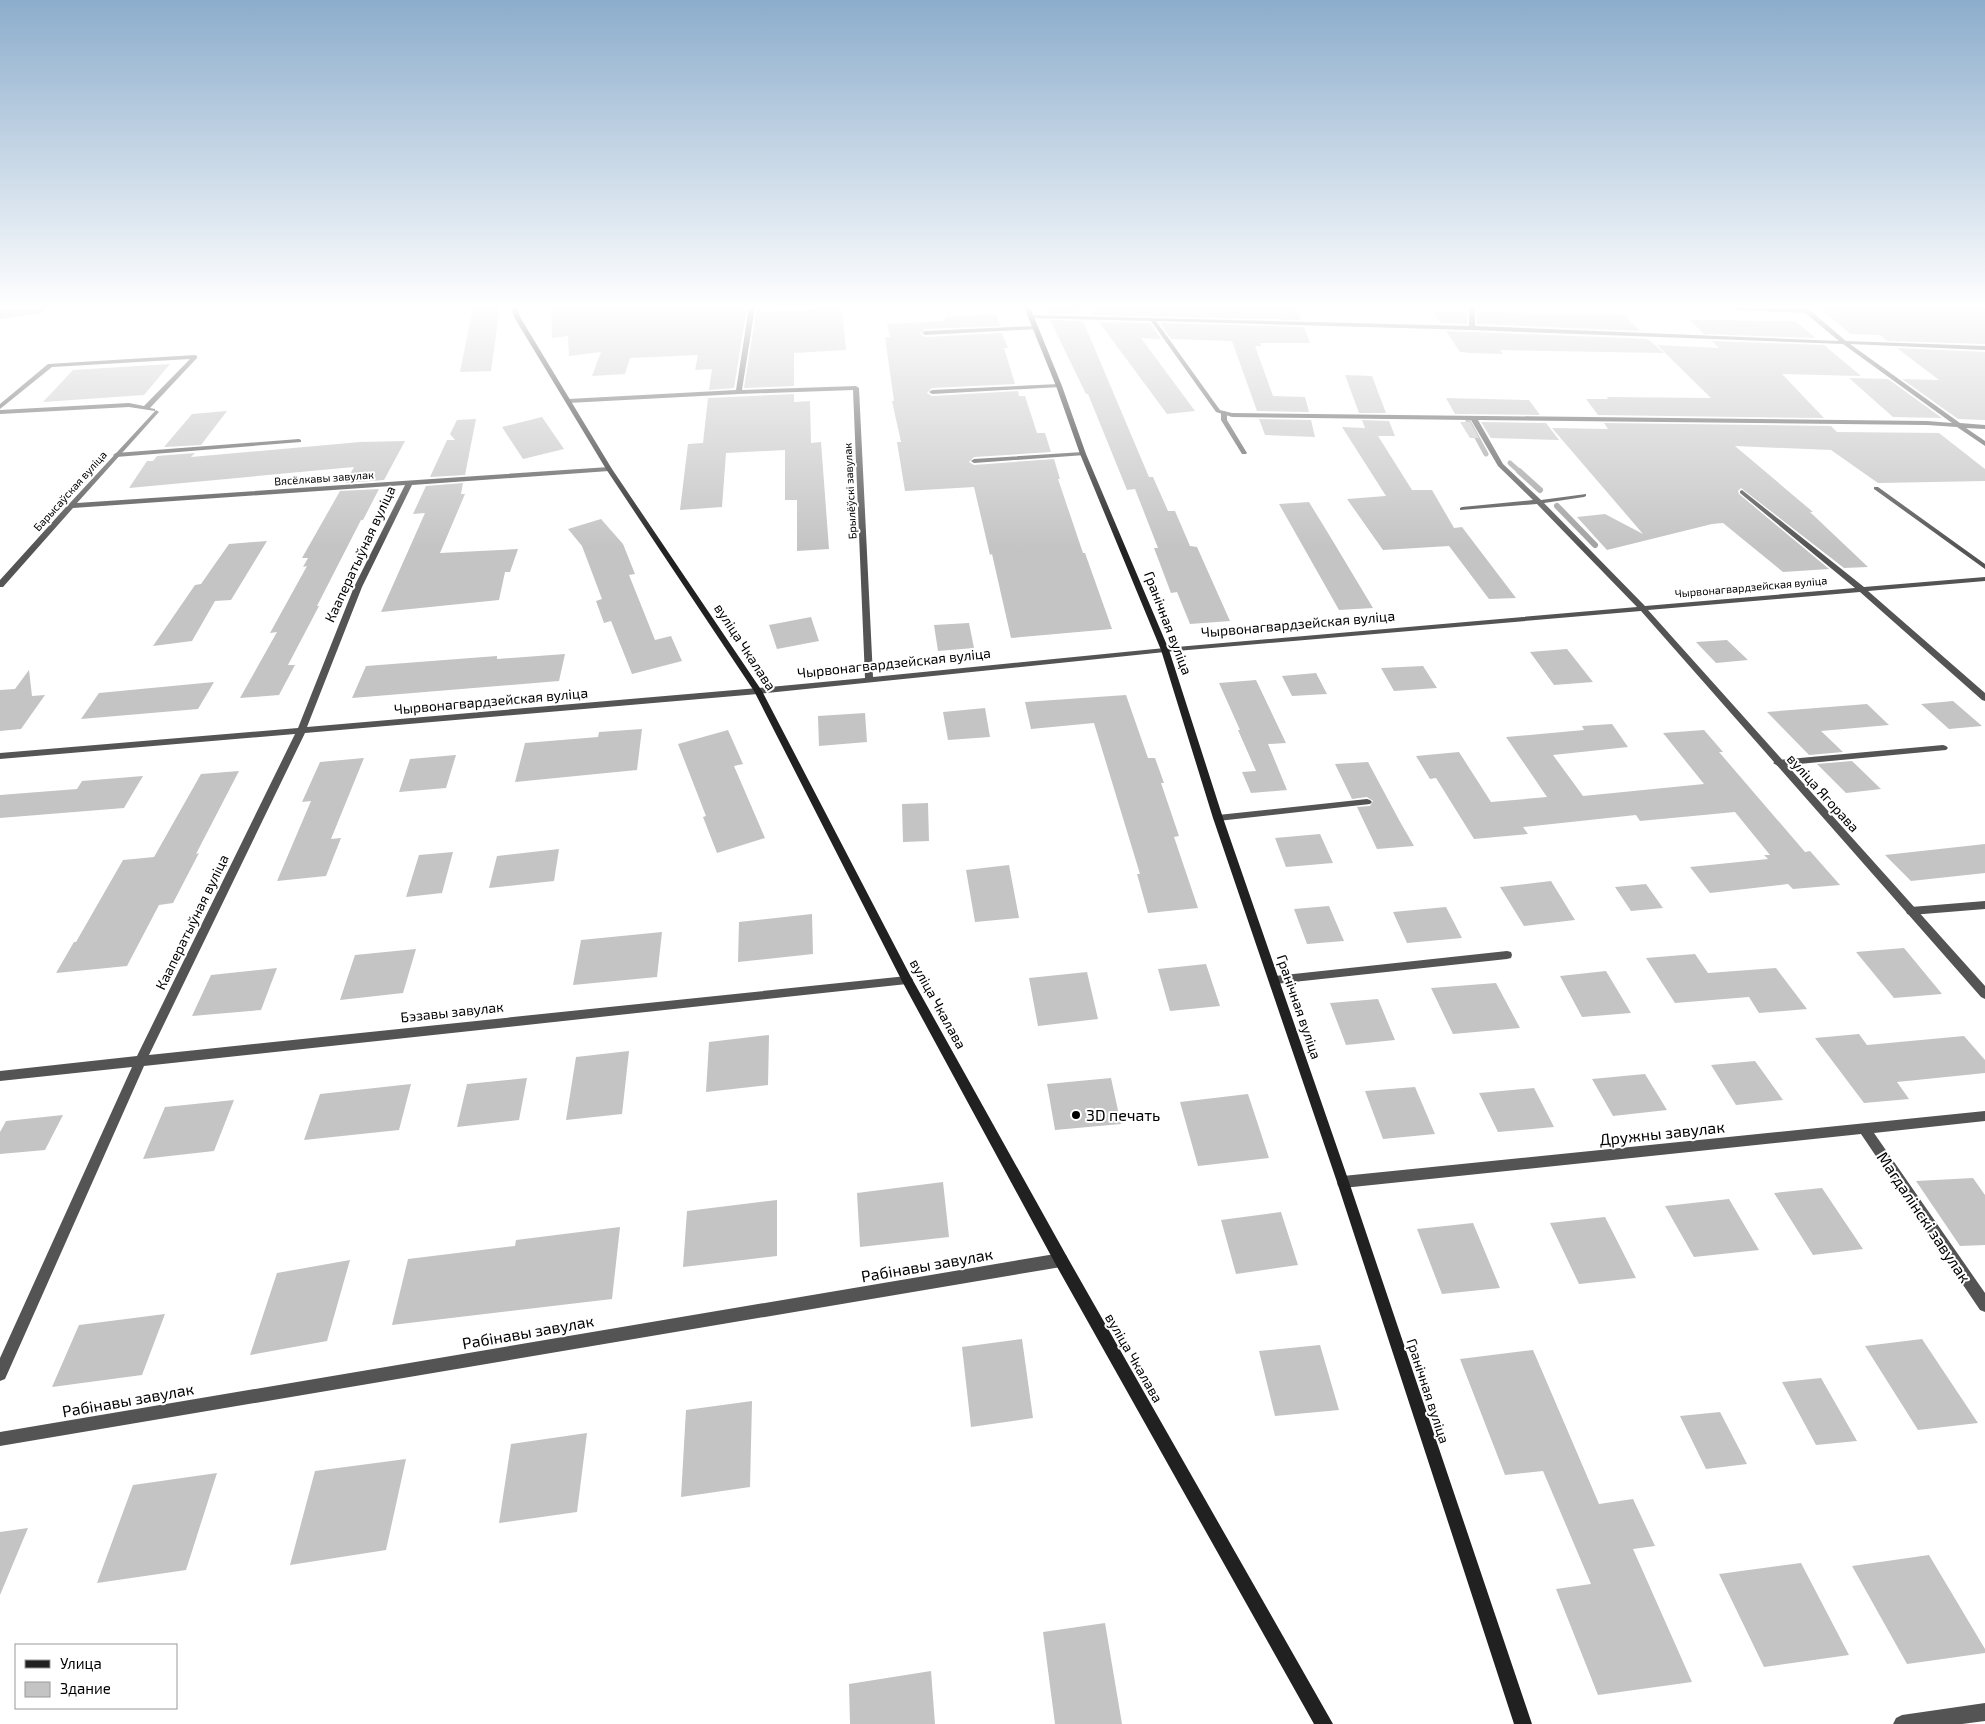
<svg xmlns="http://www.w3.org/2000/svg" width="1985" height="1724" font-family="'Exo 2',sans-serif">
<rect width="100%" height="100%" fill="#fff"/>
<g fill="none" stroke-linecap="round" stroke-linejoin="round">
<path stroke="#a2a2a2" stroke-width="5" d="M1468,421L1486,454
M1510,463L1520,472"/>
<path stroke="#a2a2a2" stroke-width="6" d="M1519,471L1540,490
M1557,506L1595,545"/>
<path fill="#a2a2a2" fill-rule="evenodd" d="M0,307H46L42,313L0,319Z"/>
</g>
<path fill="#c4c4c4" d="M473,307H500L491,371L460,372Z
M551,307H747L734,388L709,390L712,369L695,370L698,355L630,358L625,374L592,376L601,352L569,356L568,336L552,338Z
M757,307H760V312L842,307L846,350L794,353V386L744,388Z
M1044,307H1077L1080,314H1047Z
M1089,307H1296L1301,320L1094,315Z
M1819,307H1985V344L1887,341L1880,335L1850,334Z
M1433,312H1467V324L1441,323Z
M1477,312L1624,315L1640,331L1477,324Z
M996,314L1000,326L925,329L920,334L925,337L1002,333L1008,348H1004L1015,384L932,388L927,393L932,396L1018,391L1019,396H1025L1037,433H1045L1051,452L974,457L969,462L974,465L1054,459L1060,479H1058L1083,553H1085L1112,629L1011,638L992,554L990,555L974,487L905,491L897,442H901L892,401H894L885,337H890L887,324L945,321V317Z
M1050,320L1083,321L1149,477H1153L1168,511H1175L1190,546L1197,547L1230,621L1190,624L1177,592L1171,593L1154,548H1158L1135,489L1127,490L1088,394H1086Z
M1690,320L1795,321L1816,338L1704,334Z
M1099,322L1150,323L1161,339L1141,338L1195,411L1167,414Z
M1160,323L1304,327L1310,343H1260L1261,346H1255L1273,396L1305,397L1309,412L1257,411L1232,341L1171,339Z
M1446,331L1648,339L1664,353L1500,350L1503,354L1471,353L1460,352Z
M1712,341L1824,345L1861,376L1782,374L1824,418L1598,415L1586,399H1608L1607,397L1711,398L1657,345L1719,348Z
M1897,348L1985,352V420L1958,419L1902,379L1939,380Z
M170,364L144,395L43,402L73,370Z
M1345,375L1372,376L1386,413H1359Z
M1849,378L1888,379L1942,418L1893,417Z
M794,394V402L810,401L811,443L821,442L829,549L797,551V500H785V450L726,453L722,507L680,510L688,444L703,443L708,398Z
M1446,398L1529,400L1540,415L1455,414Z
M227,411L201,445L164,447L192,414Z
M542,417L564,449L523,459L502,427Z
M476,419L465,475L430,477L447,440H455L450,434L457,420Z
M1259,419L1311,420L1315,437L1265,435Z
M1362,420L1389,421L1395,436H1378L1412,490H1432L1454,528L1462,527L1516,598L1489,599L1449,546L1383,550L1347,499L1386,496L1342,427L1365,428Z
M1460,422H1470L1479,438H1470Z
M1481,422L1546,423L1559,440L1491,438Z
M1604,423L1831,426L1837,432L1939,433L1985,469V481L1878,483L1831,450L1735,446L1813,512H1810L1868,567L1844,568L1741,488L1738,491L1739,494L1829,569L1783,572L1723,523L1712,524L1607,550L1577,517L1605,514L1643,534L1552,428L1608,429Z
M405,441L384,480L345,483L354,467L129,488L147,461H153L157,456L195,453L191,457L360,442Z
M463,483L461,494H465L440,553L518,549L510,572H505L499,600L381,612L425,513L413,514L426,486Z
M379,489L363,520H361L317,606H319L288,665H295L279,695L240,698L277,632L270,633L307,566L303,567L308,558H302L340,491Z
M1309,502L1331,538L1373,608L1339,610L1279,504Z
M601,519L623,544L635,574L629,575L655,640L671,636L682,661L632,674L611,621L604,623L596,601L602,599L582,546L568,529Z
M267,541L231,600L215,601L192,641L153,646L195,585L201,584L229,544Z
M811,617L819,641L777,649L769,625Z
M969,623L974,648L938,651L934,625Z
M1727,640L1748,660L1716,663L1696,642Z
M1567,649L1593,682L1554,685L1530,652Z
M565,654L559,681L352,698L366,666L497,656V659Z
M1423,666L1437,688L1394,691L1381,668Z
M29,670L32,696L45,695L21,729L0,731V690L15,689Z
M1316,673L1327,694L1292,696L1282,676Z
M1256,680L1286,743L1268,744L1287,790L1251,793L1242,772L1256,771L1238,730H1240L1219,683Z
M214,682L198,709L81,719L99,693Z
M1126,695L1148,758H1155L1164,783H1161L1179,836L1174,837L1198,908L1148,913L1137,874H1140L1094,723L1031,729L1025,702Z
M1953,701L1982,726L1949,729L1921,704Z
M1867,704L1889,725L1821,731L1843,752L1809,755L1767,712Z
M985,708L990,737L948,740L943,712Z
M865,713L867,742L819,746L818,716Z
M1612,724L1628,747L1553,755L1583,796L1704,784L1663,733L1704,730L1723,752H1719L1805,852L1810,851L1840,885L1793,889L1788,884L1710,893L1690,867L1768,859L1764,855H1770L1735,812L1640,821L1636,815L1523,827L1528,834L1474,839L1436,778L1430,779L1416,756L1459,752L1491,802L1547,797L1506,737L1584,730L1582,726Z
M642,729L637,770L515,782L525,743L598,737L599,732Z
M728,730L743,764L734,766L765,838L717,853L703,817L706,816L678,744Z
M456,755L446,788L399,792L410,759Z
M364,758L331,839L341,838L326,876L277,881L311,801L302,802L320,762Z
M1852,761L1881,789L1846,793L1817,764Z
M1368,762L1399,820L1414,846L1377,849L1357,807L1370,806L1373,801L1367,797L1352,799L1335,764Z
M239,771L196,854L199,853L173,903L159,905L127,966L56,973L74,942H76L123,860L154,857L201,774Z
M143,776L124,808L0,818V795L77,789L82,781Z
M928,803L929,841L903,842L902,804Z
M1320,834L1333,863L1286,867L1275,838Z
M1985,844V873L1911,881L1885,855Z
M559,849L554,881L489,888L497,856Z
M453,852L442,893L406,897L419,855Z
M1009,865L1019,918L975,922L966,870Z
M1551,881L1575,920L1524,926L1500,887Z
M1646,884L1663,908L1631,911L1615,887Z
M1329,906L1344,941L1307,944L1294,909Z
M1446,907L1462,938L1407,943L1393,912Z
M812,914L813,954L738,962L739,922Z
M662,932L657,977L573,985L581,940Z
M1904,948L1942,994L1894,998L1856,952Z
M416,949L403,993L340,1000L355,955Z
M1695,954L1708,973L1776,968L1807,1009L1759,1013L1749,997L1675,1003L1646,958Z
M1206,964L1220,1006L1170,1011L1158,969Z
M277,968L261,1010L192,1016L211,975Z
M1606,971L1631,1013L1582,1017L1560,976Z
M1087,972L1098,1019L1038,1026L1029,978Z
M1496,983L1520,1028L1453,1034L1431,988Z
M1378,999L1395,1040L1346,1045L1330,1003Z
M1859,1034L1867,1045L1964,1036L1985,1060V1073L1897,1082L1909,1099L1864,1103L1815,1038Z
M769,1035L768,1085L706,1092L709,1042Z
M629,1051L622,1114L566,1120L576,1057Z
M1755,1061L1783,1100L1736,1105L1711,1065Z
M1645,1074L1667,1110L1613,1116L1592,1079Z
M527,1078L519,1120L457,1127L467,1084Z
M1111,1078L1121,1124L1055,1130L1047,1084Z
M411,1084L399,1130L304,1140L320,1094Z
M1415,1087L1435,1134L1383,1139L1365,1091Z
M1534,1088L1554,1127L1498,1132L1479,1093Z
M1248,1094L1269,1158L1198,1166L1180,1102Z
M234,1100L214,1151L143,1159L165,1107Z
M63,1115L45,1150L0,1154V1132L6,1121Z
M1973,1178L1985,1195V1245L1960,1246L1916,1181Z
M943,1182L949,1237L860,1247L857,1193Z
M1822,1188L1863,1249L1813,1255L1774,1193Z
M1729,1199L1759,1250L1694,1257L1665,1206Z
M777,1200V1256L683,1267L687,1211Z
M1281,1212L1298,1265L1236,1274L1221,1220Z
M1605,1217L1636,1278L1579,1284L1550,1223Z
M1473,1223L1500,1288L1442,1294L1417,1229Z
M620,1227L612,1299L392,1325L408,1259L515,1246L516,1240Z
M350,1260L327,1341L250,1355L277,1273Z
M165,1314L142,1375L52,1387L79,1325Z
M1022,1339L1033,1418L971,1427L962,1347Z
M1922,1339L1978,1423L1918,1430L1865,1346Z
M1320,1345L1339,1410L1275,1416L1259,1351Z
M1533,1350L1599,1504L1633,1499L1655,1546L1633,1549L1692,1682L1598,1695L1556,1589L1591,1584L1543,1471L1505,1475L1460,1359Z
M1821,1378L1857,1441L1816,1445L1782,1382Z
M752,1401L750,1487L681,1497L686,1410Z
M1720,1412L1747,1464L1706,1469L1680,1416Z
M587,1433L577,1512L499,1523L511,1444Z
M406,1459L386,1550L290,1565L315,1471Z
M217,1473L186,1570L97,1583L133,1485Z
M28,1528L0,1595V1532Z
M1929,1555L1985,1649V1653L1907,1664L1852,1566Z
M1801,1563L1849,1655L1764,1667L1719,1574Z
M1105,1623L1122,1724H1055L1043,1632Z
M931,1671L935,1724H850L849,1684Z"/>
<g fill="none" stroke-linecap="round" stroke-linejoin="round">
<path fill="#545454" fill-rule="evenodd" d="M1732,307L1806,309L1809,311L1806,313L1734,310L1731,308Z
M1035,326L1038,328L1037,329L925,335L922,333L925,331Z
M195,355L197,356V358L150,408L155,409V411L129,407L0,414V410L129,403L144,406L190,359L52,367L0,409V404L48,364Z
M1059,384L1061,385V387L932,394L929,392L932,390Z
M1224,411L1227,413V420L1247,453L1246,454H1242L1221,420V413Z
M299,439L301,440V442L116,457L113,455L116,453Z
M1083,452L1086,454L1085,455L974,463L971,461L974,459Z
M1943,745L1946,746L1948,748L1946,750L1778,766L1773,763L1778,760Z
M1367,799L1370,800L1372,802L1370,804L1218,821L1213,818L1218,815Z
M1985,901V909L1911,915L1907,914L1906,911L1907,908L1911,907Z
M1507,951L1511,952L1512,955L1511,958L1507,959L1275,984L1271,983L1269,980L1271,977L1275,976Z"/>
<path fill="#545454" fill-rule="evenodd" d="M749,307H755L742,390L856,386L859,388L873,677L1165,648L1637,607L1537,504L1460,510V508L1462,507L1533,500L1498,466L1471,420L1232,417L1216,412L1151,321L1030,318L1028,317V315L1469,326V307H1475V326L1839,341L1804,312L1800,307H1806L1846,341L1985,346V350L1850,344L1960,423L1985,425V429L1966,428L1985,441V446L1957,427L1927,425L1478,420L1503,464L1541,500L1586,494V496L1584,497L1544,503L1645,606L1855,588L1740,493V491L1742,490L1864,587L1985,577V581L1868,591L1985,693V701L1982,700L1860,592L1648,610L1985,986V999L1981,997L1641,611L1165,652L758,694L305,733L149,1055L907,976L911,977L913,980L911,983L907,984L144,1066L5,1379L0,1381V1358L132,1067L0,1081V1071L137,1056L295,734L0,759V753L298,728L354,587L405,485L73,508L3,587H0V580L66,507L67,505L69,504L156,410L159,412L158,413L77,503L609,467L612,469L609,471L412,485L362,587L307,727L758,688L865,678L853,390L739,394L568,403L565,401L568,399L736,390ZM1156,321L1472,330L1843,344L1952,423L1927,421L1232,413L1220,410Z
M1874,487H1878L1985,564V569L1874,489Z
M1985,1111V1121L1874,1133L1985,1293V1312L1980,1310L1861,1134L1343,1188L1338,1186L1337,1182L1338,1178L1343,1176Z
M1061,1253L1066,1255L1068,1260L1066,1265L1061,1267L0,1446V1432Z
M1985,1703V1721L1962,1724H1893L1896,1718L1902,1715Z"/>
<path fill="#212121" fill-rule="evenodd" d="M511,307H517L520,317L612,469L762,691L911,977L1066,1255L1333,1724H1314L1056,1265L903,983L754,691L606,469L514,317Z
M1024,307H1030L1062,386L1086,454L1169,650L1223,818L1349,1182L1532,1724H1514L1337,1182L1213,818L1161,650L1080,454L1056,386Z"/>
</g>
<linearGradient id="sky" x2="0" y2="1"><stop stop-color="#8cadcc"/><stop offset="0.56" stop-color="#fff"/><stop offset="1" stop-color="#fff" stop-opacity="0"/></linearGradient>
<rect width="1985" height="548" fill="url(#sky)"/>
<circle fill="#000" stroke="#fff" stroke-width="2" cx="1076" cy="1115" r="5"/>
<g text-anchor="middle" stroke-width="4" stroke-linejoin="round" paint-order="stroke">
<g font-size="11" fill="#000" stroke="#fff">
<text transform="translate(324 478) rotate(-4)" y="4">Вясёлкавы завулак</text>
<text transform="translate(70 491) rotate(-48)" y="4">Барысаўская вуліца</text>
<text transform="translate(850 491) rotate(-93)" y="4">Брылёўскі завулак</text>
<text transform="translate(1751 587) rotate(-5)" y="4">Чырвонагвардзейская вуліца</text>
</g>
<g font-size="14" fill="#000" stroke="#fff">
<text transform="translate(360 554) rotate(-65)" y="5">Кааператыўная вуліца</text>
<text transform="translate(1168 623) rotate(69)" y="5">Гранічная вуліца</text>
<text transform="translate(1298 624) rotate(-5)" y="5">Чырвонагвардзейская вуліца</text>
<text transform="translate(745 647) rotate(57)" y="5">вуліца Чкалава</text>
<text transform="translate(894 663) rotate(-6)" y="5">Чырвонагвардзейская вуліца</text>
<text transform="translate(491 701) rotate(-5)" y="5">Чырвонагвардзейская вуліца</text>
<text transform="translate(1823 793) rotate(48)" y="5">вуліца Ягорава</text>
<text transform="translate(192 922) rotate(-64)" y="5">Кааператыўная вуліца</text>
<text transform="translate(938 1004) rotate(61)" y="5">вуліца Чкалава</text>
<text transform="translate(1299 1007) rotate(71)" y="5">Гранічная вуліца</text>
<text transform="translate(452 1012) rotate(-6)" y="5">Бэзавы завулак</text>
<text transform="translate(1134 1358) rotate(60)" y="5">вуліца Чкалава</text>
<text transform="translate(1428 1391) rotate(72)" y="5">Гранічная вуліца</text>
</g>
<g font-size="16" fill="#000" stroke="#fff" text-anchor="start">
<text x="1086" y="1121">3D печать</text>
</g>
<g font-size="16" fill="#000" stroke="#fff">
<text transform="translate(1662 1133) rotate(-6)" y="6">Дружны завулак</text>
<text transform="translate(1924 1217) rotate(56)" y="6">Магдалінскі завулак</text>
<text transform="translate(927 1265) rotate(-10)" y="6">Рабінавы завулак</text>
<text transform="translate(528 1332) rotate(-10)" y="6">Рабінавы завулак</text>
<text transform="translate(128 1400) rotate(-10)" y="6">Рабінавы завулак</text>
</g>
</g>
<rect x="15" y="1644" width="162" height="65" fill="#ffffff" stroke="#999999"/>
<rect x="25" y="1660" width="25" height="8" fill="#212121" stroke="#999999"/>
<text x="60" y="1669" font-size="15" fill="#000000">Улица</text>
<rect x="25" y="1682" width="25" height="15" fill="#c4c4c4" stroke="#999999"/>
<text x="60" y="1694" font-size="15" fill="#000000">Здание</text>
</svg>
